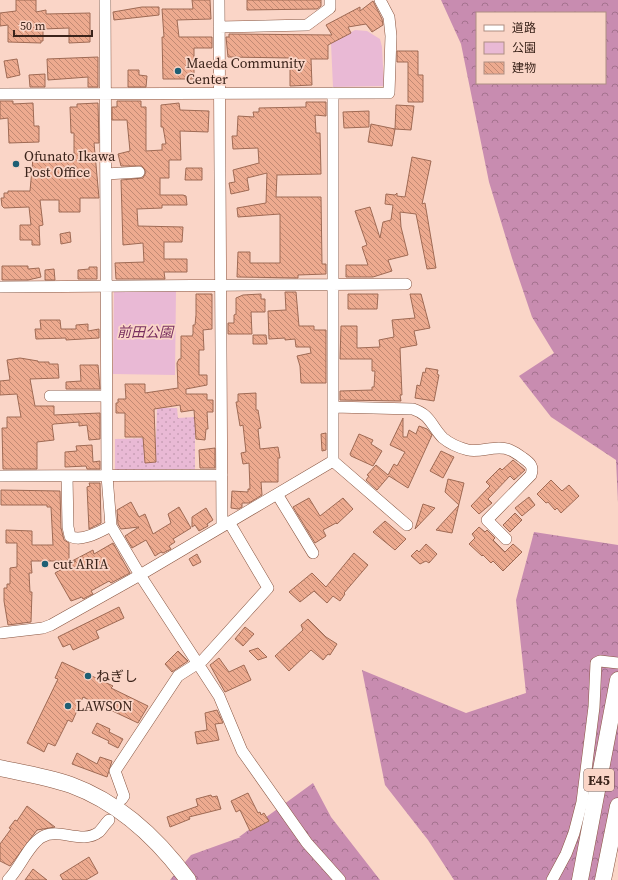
<svg xmlns="http://www.w3.org/2000/svg" width="618" height="880" font-family="'Source Serif 4','Noto Sans JP',serif">
<defs>
<pattern id="grass-dots" width="8" height="8" patternUnits="userSpaceOnUse"><rect width="8" height="8" fill="#e9b9d5"/><path d="M2 2h.1M6 6h.1" fill="none" stroke="#c99fb6" stroke-width="1.8" stroke-linecap="round"/></pattern>
<pattern id="forest-crowns" width="20" height="18" patternUnits="userSpaceOnUse"><rect width="20" height="18" fill="#c88cb0"/><path d="M2 6a3 3 0 1 1 6 0M12 15a3 3 0 1 1 6 0" fill="none" stroke="#a4728e"/></pattern>
<pattern id="building-back-hatch" width="6" height="6" patternUnits="userSpaceOnUse"><rect width="6" height="6" fill="#edaa8f"/><path d="M-1 5l2 2M0 0l6 6M5-1l2 2" fill="none" stroke="#c18a74"/></pattern>
</defs>
<rect width="100%" height="100%" fill="#fad5c7"/>
<path fill="url(#grass-dots)" d="M157,408H177L178,418L195,417V472H115V439L156,438Z"/>
<path fill="url(#forest-crowns)" fill-rule="evenodd" d="M441,0H618V503L616,460L551,417L519,376L554,353L532,317L512,258L489,182L461,44ZM477,13H605V83H477Z
M534,532L618,545V850L598,880H454L428,840L385,785L362,670L466,713L526,693L516,600Z
M313,783L331,817L380,880H170L191,855L241,837H239Z"/>
<path fill="#e9b9d5" d="M355,30L367,31L380,39L382,47L384,86L333,87L331,43Z
M114,289L176,290L175,375L113,374Z"/>
<path fill="url(#building-back-hatch)" stroke="#9f6a54" d="M16,0H36V12L46,10V14L90,13V42L69,43V28L43,29V41H41V43L8,42V25L0,26V13L16,11Z
M192,0H210L211,19L177,20L179,37H212V48H194V79H163L162,37H164L162,9H193Z
M247,0H321V6L317,9L247,10Z
M373,1L382,19L383,25L372,32L366,24L348,27L351,33L328,45V59H311L312,85L290,86V58L228,57L226,37H229V34L332,35L326,25L360,7V11Z
M142,7H159V15L114,20L113,12Z
M397,51H418V75H423V102H408V62H397Z
M98,57V87H88V77L48,80L47,59Z
M17,59L20,75L7,78L4,61Z
M128,70H139V75L147,76L146,87H128Z
M45,74V87H30L29,75Z
M0,101H13V104L33,103L34,126H39V142L9,143L8,118L0,119Z
M117,101H141V107H146V151L162,150V144H166L163,127H161V105L179,103L180,110L209,111L208,132L180,131L181,160H169V178H160V195H183L186,196L187,205H162V208L137,209L138,226L183,227L182,242H164V259H187V272H164L165,279H116L115,263L144,262L143,243L123,245L121,180L143,178L146,172L142,166H121L118,154L130,151L127,120H112V107H117Z
M306,102H326V116L315,115L316,133H320L321,174L277,175L276,197H321L322,264H326V274L298,275V278L237,277L238,252H250V263H280V214L238,217L237,208L266,203L267,173L247,178L249,190L231,194L229,183L235,182L233,170L259,163L258,148L233,149L232,136H237L238,116L254,117L253,112H259V108L306,107Z
M98,103L99,143H94L99,198H80V212H59V200H40L43,225L39,226L40,245H32V240H20V225H31L29,207L4,208L2,206L1,198H4V193H8V191H30L33,158L74,157V133H71L70,107H77V104Z
M396,105L414,106L411,130L395,129L392,146L368,142L371,124L395,129Z
M369,111V127L344,128L343,112Z
M412,157L431,161L422,204L425,203L436,268L427,269L416,214L400,212L401,227L408,255L388,260L392,271L373,277H346V265H368L362,247L367,245L355,211L370,207L380,238L383,222L391,220L393,205L385,204L386,194L395,195L397,193V196L405,197Z
M186,168H202V180H185Z
M70,232L71,242L61,244L60,234Z
M2,266H28V269L39,268L41,277L28,280H2Z
M89,267H97V279H78V270L89,269Z
M54,269L55,280H45V270Z
M285,292H296L299,326H314V330H326V383H301L300,366L297,356L311,353L310,347H296L295,339L285,340V338L269,339L268,311L286,310Z
M196,294H212V329L203,330L204,350H199V375H207V385L186,389V394H207V400H213V412H207L208,429H206L205,440L196,439L194,410L181,412L180,405L154,409L156,462L145,463L143,437H125V413H116V403H118V399H126L125,384H145V393L178,388L177,363L179,359H181V336H192L193,334V325H195L196,315Z
M261,294V299H265V312H251L252,334H228V323H234V315L236,314V298L243,295Z
M348,294H378L377,309H348Z
M410,294H421L430,328L414,331L417,345L400,348L402,395H400L401,401L340,400V391L372,390V387H374L375,371H372V359H340L341,326H357V348L380,347L379,340L394,337L392,320L415,318Z
M40,320H60L61,329H76V325L88,324V331L99,329V338L66,340V338L36,339L35,329H41Z
M253,335H266L267,344H253Z
M20,358L38,361V362H49V364H58L59,378L30,379L35,406H54V415L100,413V439L89,440L87,425L79,426V422L54,424L52,425L54,440L37,442V469H3L2,428H7V417H21L17,394L0,395V381L10,380L7,360Z
M80,365H98L100,389H66V382L81,381Z
M426,368L438,370L437,374L439,375L434,401L415,398L417,385L420,386L423,372L425,373Z
M256,393V410H258L261,428L258,429L260,449L278,447L280,458H278V482H261L262,495L249,503H242V507L238,509L231,508L232,491L248,492V489H250L249,463L243,464L241,453L246,452L243,425L240,426L236,402H238V394Z
M403,418V437H407L409,430L416,434L419,426L427,429L432,435L408,488L389,476L377,490L366,480L369,476L367,475L376,465L388,475L394,464L397,466L405,452L390,445Z
M326,433V450L322,451L321,434Z
M359,434L373,440L371,444L382,451L373,466L351,456L350,454Z
M92,445L93,462L100,461V469H87L86,466L65,467V452L77,451L76,446Z
M215,448V468H200L199,450Z
M441,451L454,457L443,478L430,471Z
M513,460L525,470L514,480L510,476L488,499L492,503L479,514L471,506L490,486L486,482L500,468L502,470Z
M448,479L464,483L452,533L436,530L459,505L445,492Z
M551,480L562,491L569,485L579,496L561,513L557,508L555,510L548,502L546,503L537,494Z
M89,483H100L101,523L89,529L87,487L90,486Z
M1,490L60,491L61,528L64,540L69,543V561H31L32,573H29L30,592H32L31,622L8,625L4,601V588H7V584H10V568L17,567V543H6V530L32,531V545H53L51,507H47V505H1Z
M529,497L535,505L522,516L515,508Z
M309,498L320,516L343,498L353,509L337,524L336,523L323,530L326,536L315,543L293,507Z
M131,502L139,517L145,514L153,534L171,523L168,514L179,507L191,528L173,539L175,542L169,546L171,549L163,553L161,552L155,556L146,540L132,548L125,536L139,527L121,529L118,524L117,510Z
M423,504L435,508L415,529Z
M206,508L213,520L207,524L208,526L199,531L195,525L192,527V517Z
M515,513L522,520L510,532L503,525Z
M385,521L406,539L395,550L373,532Z
M479,527L485,532L487,530L495,538L493,540L505,552L513,544L522,552L503,571L493,561L491,563L483,555L482,556L469,544L475,538L472,534Z
M113,543L130,573L111,583L109,581L91,591L93,594L83,599L82,597L71,601L55,573L76,561H72L93,550L94,554Z
M426,544L437,554L429,563L426,561L420,564L411,556L417,550L419,552Z
M354,553L368,565L344,593L345,594L340,601L333,596L327,603L314,591L300,602L289,592L312,573L326,587Z
M197,554L201,562L193,566L189,559Z
M119,607L124,618L96,631L99,638L73,650L70,644L63,647L58,637Z
M308,619L326,637L337,644L330,655L328,654L323,660L311,650L289,671L275,656L303,630L301,625Z
M245,627L254,634L243,646L235,639Z
M258,648L267,657L258,660L249,651Z
M178,651L188,661L172,672L165,664Z
M219,658L229,672L244,665L251,680L225,692L210,665Z
M62,662L113,686L111,688L148,706L138,723L83,697L72,722L68,720L55,746L48,743L44,752L27,743L58,679L55,678Z
M217,710L223,723L215,724L219,740L197,744L195,732L207,730L205,713Z
M97,723L110,729L109,732L123,739L118,748L108,743L109,741L92,733Z
M77,753L97,764L100,757L112,761L107,777L72,764Z
M248,793L258,813L260,812L261,815L264,813L269,821L250,831L240,810L236,812L231,801Z
M211,795L212,797L217,796L221,809L189,817L190,819L170,827L167,817L198,806L196,799Z
M27,806L55,827L37,830L10,866L0,861V844L11,829L9,828L15,820L17,821Z
M89,857L98,873L86,880H63L60,875Z
M33,869L47,880H25Z"/>
<g fill="none" stroke-linecap="round" stroke-linejoin="round">
<g stroke="#885540" stroke-width="12">
<path id="minor" d="M105,0L107,476L111,526L140,575L219,696L242,751L307,843L340,880
M219,0L222,526
M219,27L307,25L330,8V0
M333,93V461L407,525
M0,94L389,93L391,36L389,17L380,0
M106,174L139,172
M0,287L406,284
M50,396H106
M333,407L413,409C431,415 431,426 443,438C449,443 460,448 468,450C481,453 497,444 510,450C515,452 519,455 523,458C530,463 534,466 531,475L487,520L506,539
M0,476L222,475
M67,476L68,527L70,536C81,543 101,531 111,526
M277,494L313,553
M0,633L43,628L51,625L140,575L333,461
M122,799L124,796L115,771L178,676L203,660L268,588L229,522
M8,880C20,868 29,844 42,837C59,827 82,845 99,832C102,829 105,824 109,820
M552,880L566,854L574,833L582,802L594,707L596,663L600,661L618,663"/>
</g>
<g stroke="#885540" stroke-width="17">
<path id="highway" d="M0,768C24,773 48,777 71,785C120,803 158,839 188,880
M580,880L618,680
M603,880L618,806"/>
</g>
<use href="#minor" stroke="#fff" stroke-width="11"/>
<use href="#highway" stroke="#fff" stroke-width="16"/>
</g>
<g fill="#1e5f74" stroke="#fad5c7" stroke-width="1.5">
<circle cx="178" cy="71" r="4"/>
<circle cx="16" cy="164" r="4"/>
<circle cx="45" cy="564" r="4"/>
<circle cx="88" cy="676" r="4"/>
<circle cx="68" cy="706" r="4"/>
</g>
<g text-anchor="middle" stroke-width="3.5" stroke-linejoin="round" paint-order="stroke">
<rect fill="#fad5c7" stroke="#74594f" stroke-width="1" x="584" y="769" width="30" height="22" rx="3"/>
<g font-size="13" font-weight="bold" fill="#3b241b">
<text x="599" y="785">E45</text>
</g>
<g font-size="14" fill="#3b241b" stroke="#fad5c7" text-anchor="start">
<text x="186" y="68">Maeda Community<tspan x="186" dy="16">Center</tspan></text>
<text x="24" y="161">Ofunato Ikawa<tspan x="24" dy="16">Post Office</tspan></text>
<text x="53" y="569">cut ARIA</text>
<text x="96" y="681">ねぎし</text>
<text x="76" y="711">LAWSON</text>
</g>
<g font-size="14" font-style="italic" fill="#782f5f" stroke="#fad5c7">
<text x="145" y="337">前田公園</text>
</g>
</g>
<rect x="476" y="12" width="130" height="72" fill="#fad5c7" stroke="#ae8e82"/>
<rect x="484" y="25" width="20" height="6" fill="#ffffff" stroke="#ae8e82"/>
<text x="512" y="32" font-size="12" fill="#3b241b">道路</text>
<rect x="484" y="42" width="20" height="12" fill="#e9b9d5" stroke="#ae8e82"/>
<text x="512" y="52" font-size="12" fill="#3b241b">公園</text>
<rect x="484" y="62" width="20" height="12" fill="url(#building-back-hatch)" stroke="#ae8e82"/>
<text x="512" y="72" font-size="12" fill="#3b241b">建物</text>
<path d="M14 30v6h78v-6" fill="none" stroke="#3b241b" stroke-width="2"/>
<text x="20" y="30" font-size="12" fill="#3b241b" stroke="#fad5c7" stroke-width="3" paint-order="stroke">50 m</text>
</svg>
